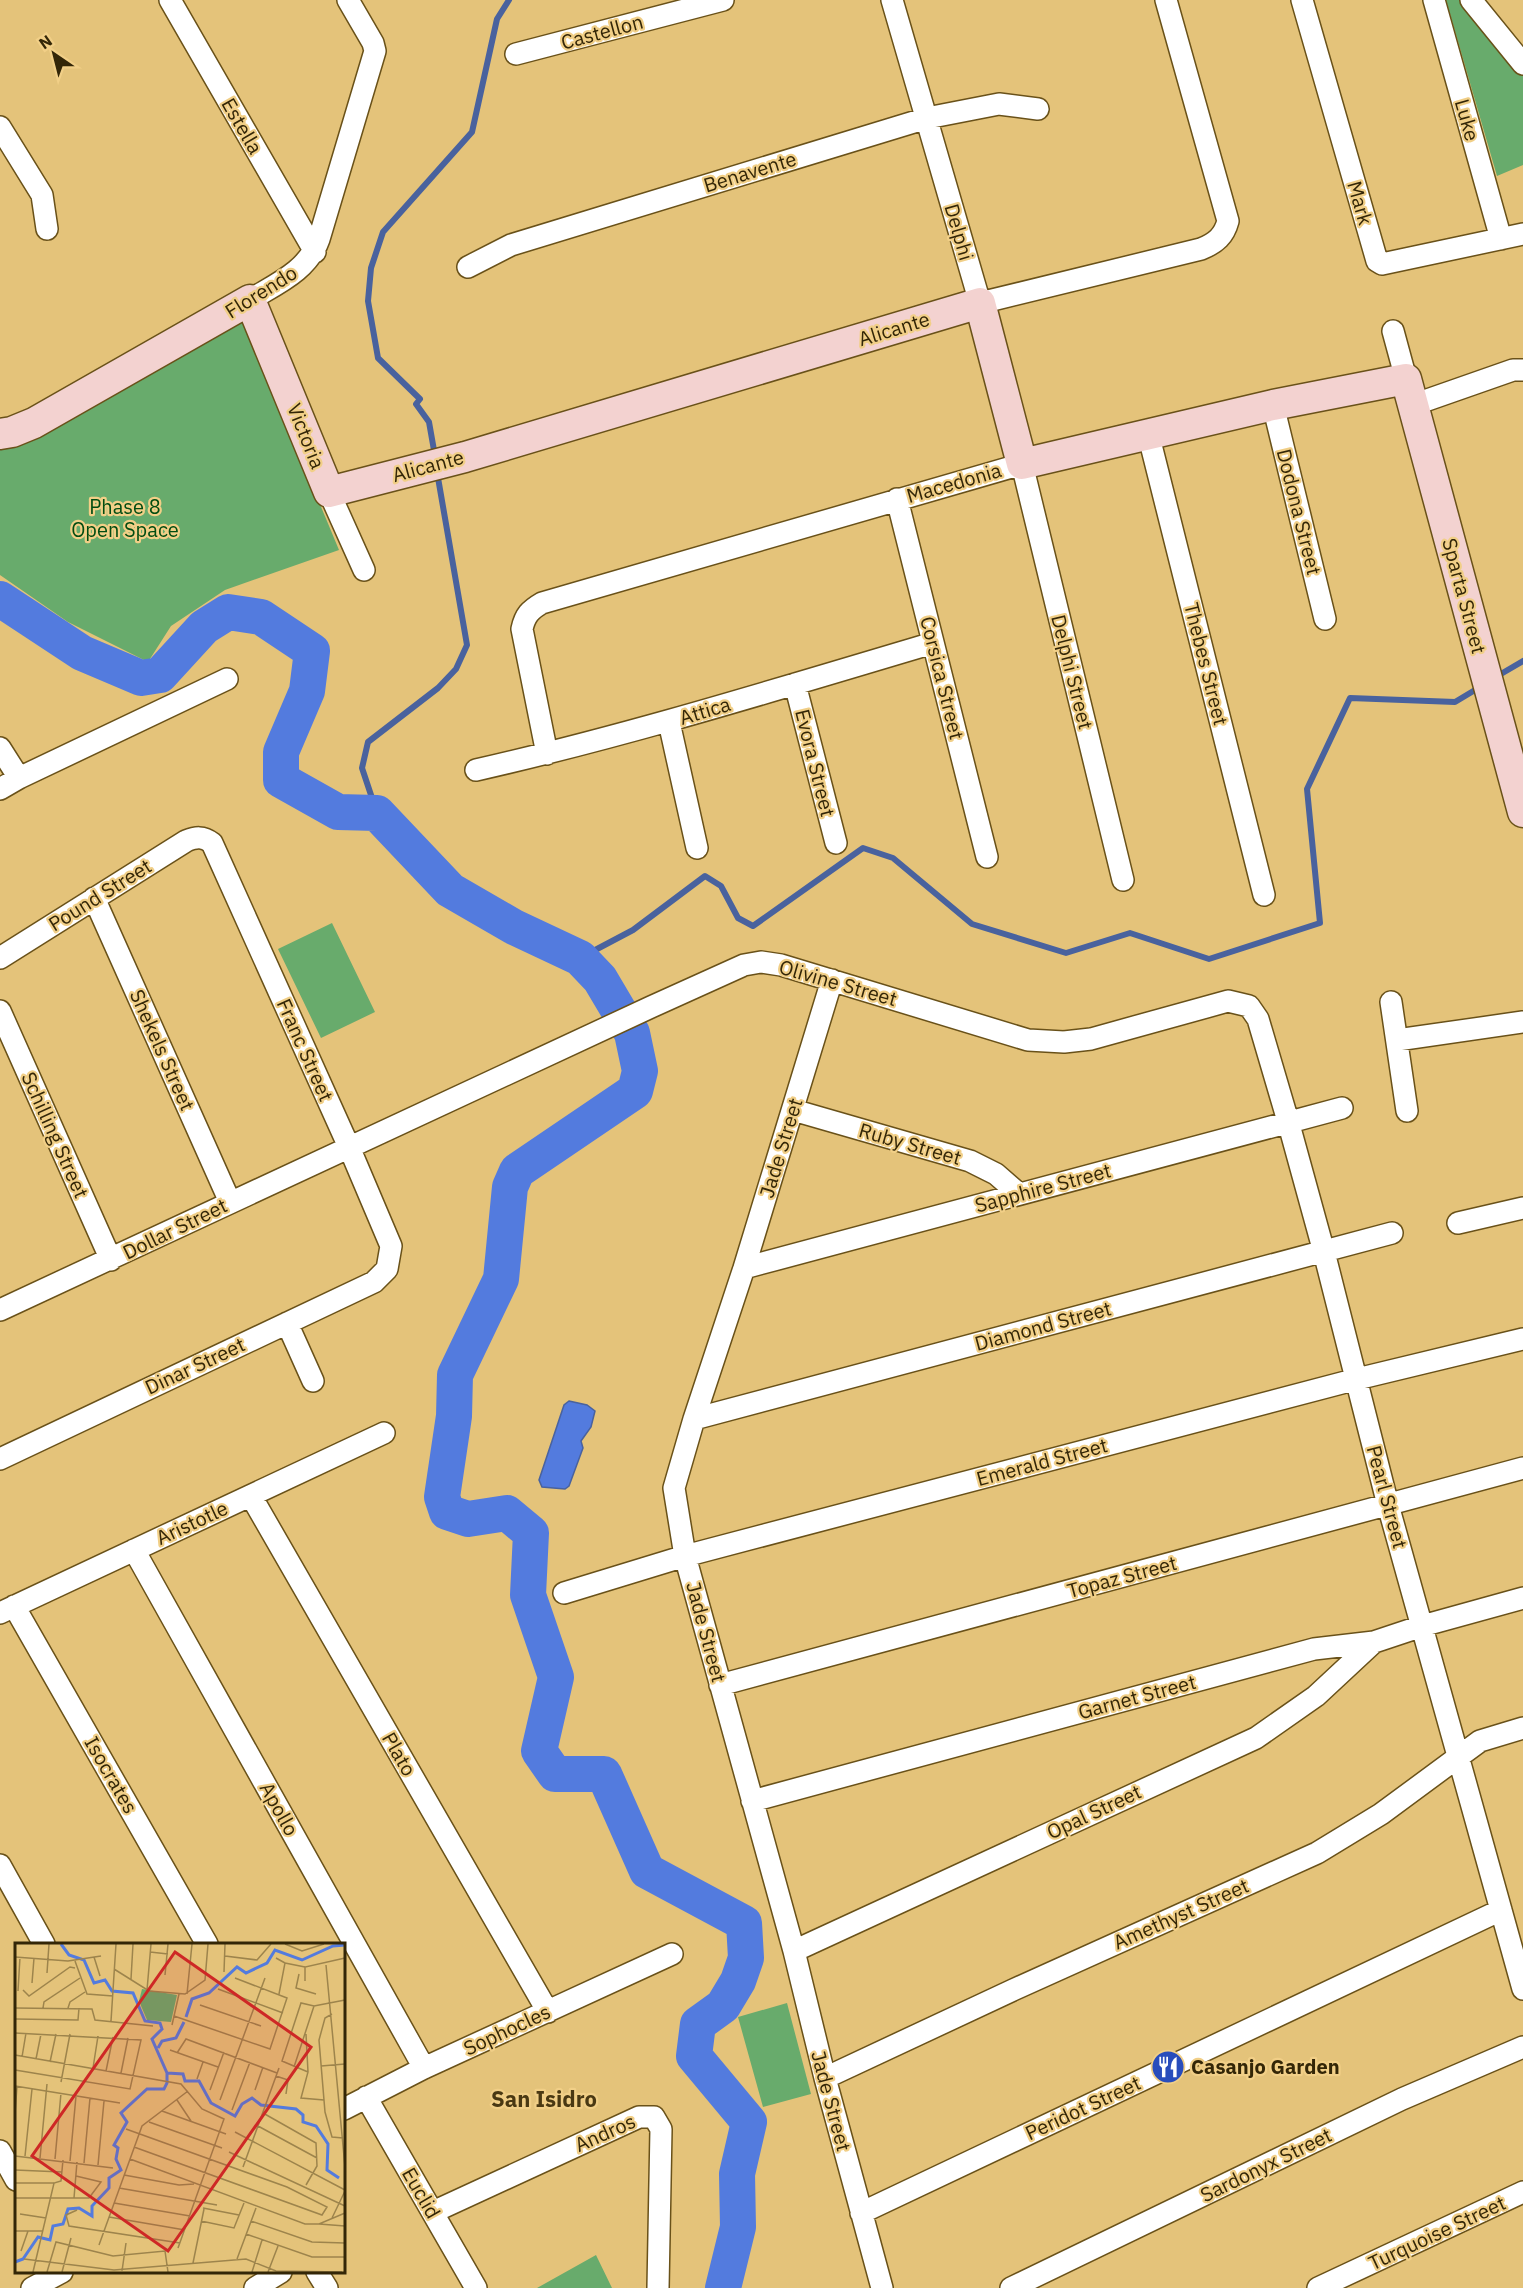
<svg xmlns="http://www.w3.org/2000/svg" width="1523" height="2288" font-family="'IBM Plex Sans',sans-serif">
<rect width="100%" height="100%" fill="#e4c37a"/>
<path fill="#68ab6c" d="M1446,0H1466L1523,75V165L1497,176Z
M243,319L339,550L225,590L171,626L148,662L68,622L0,575V448Z
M332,923L375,1012L321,1038L278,949Z
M787,2003L811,2094L763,2107L738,2017Z
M596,2255L612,2288H537Z"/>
<path fill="#537bde" stroke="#49629e" stroke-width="1.5" d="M569,1401L587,1405L595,1411L591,1427L581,1441L583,1448L569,1486L565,1489L542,1487L539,1480L564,1405Z"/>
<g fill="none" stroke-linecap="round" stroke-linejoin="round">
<path stroke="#49629e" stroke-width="6" d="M435,456L429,422L416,404L420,399L378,358L368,301L371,268L383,232L472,132L497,19L509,0
M1494,678L1523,661
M377,813L362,768L368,742L438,688L456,669L467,645L437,472
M580,958L633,930L705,876L721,886L738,918L753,926L863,848L893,858L972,924L1066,953L1130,933L1209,959L1320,923L1307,789L1350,698L1455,702L1480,687"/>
<path stroke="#537bde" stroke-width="36" d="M0,599L82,653L141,678L160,675L204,627L228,612L261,617L312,651L307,691L281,752V780L338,812L377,813L450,890L514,927L580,958L600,979L632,1033L640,1071L635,1091L517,1171L510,1187L501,1279L455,1375L454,1416L442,1497L447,1512L468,1519L507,1513L531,1533L528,1595L556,1677L539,1751L555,1774H604L647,1871L744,1923L746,1958L738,1981L723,2006L698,2024L694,2056L749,2122L737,2174L738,2227L723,2288"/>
<g stroke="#695119" stroke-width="24">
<path id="street" d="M170,0L315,252
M892,0L980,303L1201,249C1216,243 1224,236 1228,221L1166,0
M1302,0L1377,261L1382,264L1523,234
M1434,0L1501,239
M1471,0L1523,64
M516,54L723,0
M0,127L42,195L47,229
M468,267L511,245L927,118L999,104L1038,109
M250,300C276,284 308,271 319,239L375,51L373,43L348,0
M1393,331L1406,379
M1273,405L1325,619
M1413,405L1513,370H1523
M1148,433L1264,895
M329,492L364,570
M897,499L987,857
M795,684L836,843
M669,722L697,848
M0,748L19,778
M547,754L522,629C525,615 530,610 542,603L1022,464L1123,880
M476,770C630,735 781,688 933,643
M0,789L19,778L227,679
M94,898L230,1202
M0,958L186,841C196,837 203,836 212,843L349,1147L391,1246L387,1269L374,1282L0,1459
M832,980L744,1268L694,1419L674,1488L685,1556L794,1951L825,2078L882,2288
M1391,1002L1407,1111
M0,1011L111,1260
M1397,1040L1523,1022
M793,1110L970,1161L996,1174L1019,1194
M1458,1223L1523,1208
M744,1268L1342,1108
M0,1310L651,1007L744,965L761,962L781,965L1028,1040L1064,1042L1091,1039L1228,1001L1249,1006L1258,1019L1288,1121L1324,1252L1388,1505L1523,1989
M287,1323L313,1381
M694,1419L1392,1233
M251,1496L548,2012
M134,1550L424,2068
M564,1593L685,1556L1357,1379L1523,1339
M14,1606L207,1944
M0,1613L384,1433
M720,1685L1523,1468
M752,1801L1314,1649L1374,1642L1422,1626L1523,1598
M0,1865L44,1944
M794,1951L1256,1738L1316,1696L1374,1642
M825,2078L1013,1990L1317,1853L1381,1814L1480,1741L1523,1728
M366,2097L476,2288
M344,2109L424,2068L672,1954
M0,2151L16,2180
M433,2212L639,2117H654L661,2129L658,2288
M861,2213L1501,1910
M317,2272L327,2288
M32,2288L62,2272
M255,2288L281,2272
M1011,2288L1402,2099L1523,2047
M1318,2288L1523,2192"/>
</g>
<g stroke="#695119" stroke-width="33">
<path id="secondary" d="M0,434L12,432L34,423L250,300L329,492L465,457L980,303L1022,464L1273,405L1406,379L1523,812"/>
</g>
<use href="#street" stroke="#fff" stroke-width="21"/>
<use href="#secondary" stroke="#f3d2d0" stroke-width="30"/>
</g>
<defs>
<g id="restaurant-disc" transform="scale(1.725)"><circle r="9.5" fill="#284dbc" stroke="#f1cf87"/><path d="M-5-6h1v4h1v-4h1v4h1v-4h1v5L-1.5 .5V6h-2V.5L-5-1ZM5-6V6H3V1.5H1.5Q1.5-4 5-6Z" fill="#fff"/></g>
</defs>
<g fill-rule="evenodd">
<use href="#restaurant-disc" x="1168" y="2067"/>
</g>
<g text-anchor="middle" stroke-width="4.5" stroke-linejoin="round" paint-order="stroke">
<g font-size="20" fill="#332607" stroke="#f1cf87">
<text transform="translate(602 32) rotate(-15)" y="7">Castellon</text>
<text transform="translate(1467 120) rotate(74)" y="7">Luke</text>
<text transform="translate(242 126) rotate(60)" y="7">Estella</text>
<text transform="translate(750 172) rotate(-17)" y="7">Benavente</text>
<text transform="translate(1360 203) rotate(74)" y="7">Mark</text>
<text transform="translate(959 232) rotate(74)" y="7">Delphi</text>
<text transform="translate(261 292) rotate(-32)" y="7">Florendo</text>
<text transform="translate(894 329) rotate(-17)" y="7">Alicante</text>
<text transform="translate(306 436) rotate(68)" y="7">Victoria</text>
<text transform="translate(428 466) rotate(-15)" y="7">Alicante</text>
<text transform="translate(954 483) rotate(-16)" y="7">Macedonia</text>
<text transform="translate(1299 512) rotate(76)" y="7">Dodona Street</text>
<text transform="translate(1464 596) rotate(75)" y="7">Sparta Street</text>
<text transform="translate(1206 664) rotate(76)" y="7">Thebes Street</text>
<text transform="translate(1072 672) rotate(76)" y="7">Delphi Street</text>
<text transform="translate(942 678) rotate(76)" y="7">Corsica Street</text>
<text transform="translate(705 711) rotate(-17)" y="7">Attica</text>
<text transform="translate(815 763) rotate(76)" y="7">Evora Street</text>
<text transform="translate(100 895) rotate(-32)" y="7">Pound Street</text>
<text transform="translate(838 983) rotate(16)" y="7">Olivine Street</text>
<text transform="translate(162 1050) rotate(66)" y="7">Shekels Street</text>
<text transform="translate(305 1050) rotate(66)" y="7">Franc Street</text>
<text transform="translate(55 1135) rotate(66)" y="7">Schilling Street</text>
<text transform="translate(910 1144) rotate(16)" y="7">Ruby Street</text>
<text transform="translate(781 1148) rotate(-73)" y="7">Jade Street</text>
<text transform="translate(1043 1188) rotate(-15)" y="7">Sapphire Street</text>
<text transform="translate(175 1229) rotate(-26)" y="7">Dollar Street</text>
<text transform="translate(1043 1326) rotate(-15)" y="7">Diamond Street</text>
<text transform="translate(195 1366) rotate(-25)" y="7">Dinar Street</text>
<text transform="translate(1042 1462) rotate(-15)" y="7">Emerald Street</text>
<text transform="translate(1387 1497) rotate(75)" y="7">Pearl Street</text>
<text transform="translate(192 1523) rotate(-25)" y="7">Aristotle</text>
<text transform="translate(1122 1577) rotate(-15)" y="7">Topaz Street</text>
<text transform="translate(706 1632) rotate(75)" y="7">Jade Street</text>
<text transform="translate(1137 1697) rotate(-15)" y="7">Garnet Street</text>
<text transform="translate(399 1754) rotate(60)" y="7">Plato</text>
<text transform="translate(111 1775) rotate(60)" y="7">Isocrates</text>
<text transform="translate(279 1809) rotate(61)" y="7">Apollo</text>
<text transform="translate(1094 1812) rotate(-25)" y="7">Opal Street</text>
<text transform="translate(1181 1914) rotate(-24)" y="7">Amethyst Street</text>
<text transform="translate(507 2030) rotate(-25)" y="7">Sophocles</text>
<text transform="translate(831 2101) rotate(75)" y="7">Jade Street</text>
<text transform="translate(1083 2108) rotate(-25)" y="7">Peridot Street</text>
<text transform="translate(605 2133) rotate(-24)" y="7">Andros</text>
<text transform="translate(1266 2165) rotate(-26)" y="7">Sardonyx Street</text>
<text transform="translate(421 2193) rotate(60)" y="7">Euclid</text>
<text transform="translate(1437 2233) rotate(-25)" y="7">Turquoise Street</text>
</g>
<g font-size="20" fill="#014c11" stroke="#f1cf87">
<text x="125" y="514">Phase 8<tspan x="125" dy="23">Open Space</tspan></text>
</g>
<g font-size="20" font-weight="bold" fill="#332607" stroke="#f1cf87" text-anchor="start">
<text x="1191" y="2074">Casanjo Garden</text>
</g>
<g font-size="22" font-weight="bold" fill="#4a3913" stroke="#f1cf87">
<text x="544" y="2107">San Isidro</text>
</g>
</g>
<g transform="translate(15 1943)">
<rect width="330" height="330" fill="#e4c37a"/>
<path d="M127,46L162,52L156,79L132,77L124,58Z" fill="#68ab6c"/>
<path fill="none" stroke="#537bde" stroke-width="3" d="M171,74L177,56L194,50L222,24L231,30L252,20L260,7L287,17L318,3L330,2M143,105L147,98L161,95L169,79M152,130L168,131L170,138H184L196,160L220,173L227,161L237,155L246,162L281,166L288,172V179L301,183L313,201L312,227L324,235M0,319L8,316L23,294L35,297L38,283L48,281L53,266L64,265L77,273V263L94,245V235L106,227L101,216L103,205L99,202L112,179L106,170L132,146H149L152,140V130L137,96L147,86L145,80L130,78L118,50L97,48L90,37L79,40L69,17L54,12L46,1"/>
<path fill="none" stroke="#9d844c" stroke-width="1.5" d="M270,1L287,8L309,1M135,9L153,11M210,13L242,17L256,1M0,14L53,18L86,13M79,14L85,33M261,15L270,20L264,51M60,18L72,51L98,53M270,20L290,24M311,22L330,224M99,26L134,48L170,51L190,37L193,1M209,29L210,1M32,30L34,1M284,31L281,45L301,51M150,32L153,1M116,36L118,1M290,38V24L330,15M17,40L19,15M203,46L268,70M8,47L14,53L55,24L60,25M132,47L136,1M3,48L5,14M172,51L177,1M185,62L246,83M0,65L77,66L80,77L138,83M28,65L29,59L65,35M53,65L55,59L70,49M317,71L310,75L304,97L310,169L317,194L328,195M159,73L255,106L272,55L220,35M0,76L63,77L64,65M96,78L101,1M157,82L164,51M0,90L126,97L115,146L0,127M291,91L293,129L286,155L309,157M155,107L203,124M162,110L171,96L262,130M0,112L166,141L187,166L209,176L163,305M7,114L11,90M21,116L26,91M35,119L41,91M306,123L330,121M279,124L299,63M78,125L83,93M91,128L98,94M293,129L267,118L286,60L299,63L330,57M106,130L113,95M261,133L273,137L271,151M182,136L188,119M46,139L55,91M0,143L105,160M195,147L209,109M240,147L248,124M162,157L176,178M205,157L250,35M217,167L235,119M147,168L211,191M248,170L301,200L302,223L291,242M0,171L2,143M134,179L207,205M243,183L302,215M111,186L272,244L312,264L307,272L119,204M220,189L330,247M214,209L330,263M0,213L98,225M10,213L17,146M25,215L32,141M40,216L46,150M115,216L290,281H304L330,270M55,218L61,153M69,220L75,155M83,222L89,158M228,224L264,125M0,227L47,229M109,232L164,242L179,241M0,240H39M104,245L202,262M0,255H74L86,239L61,233M59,255L62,219M99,260L175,273M188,265L224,272M62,267L51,272L54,283L165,300M5,271L31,275M94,274L170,287M317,275L330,248M186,278L219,285L229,260M236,278L297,299L330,300M304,281L330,283M1,288H28M231,291L297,314H330M84,302L127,183L173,148M6,308L13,288M9,316L99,327L231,316L261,328L327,329M222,316L241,265M178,320L189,266M107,328L111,300M18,329L39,240L46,238L48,217M32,329L41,299L98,313L150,308L153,329M47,329L56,295M237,329L247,297M253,329L263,303"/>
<path fill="#ce2826" fill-opacity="0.15" stroke="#ce2826" stroke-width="3" d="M160,9L296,104L153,308L17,213Z"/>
<rect width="330" height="330" fill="none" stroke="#332607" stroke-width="3"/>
</g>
<g transform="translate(54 54) rotate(325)" stroke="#f1cf87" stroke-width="4.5" paint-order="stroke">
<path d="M0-4.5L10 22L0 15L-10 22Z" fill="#332607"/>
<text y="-9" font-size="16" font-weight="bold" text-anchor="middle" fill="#332607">N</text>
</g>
</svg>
